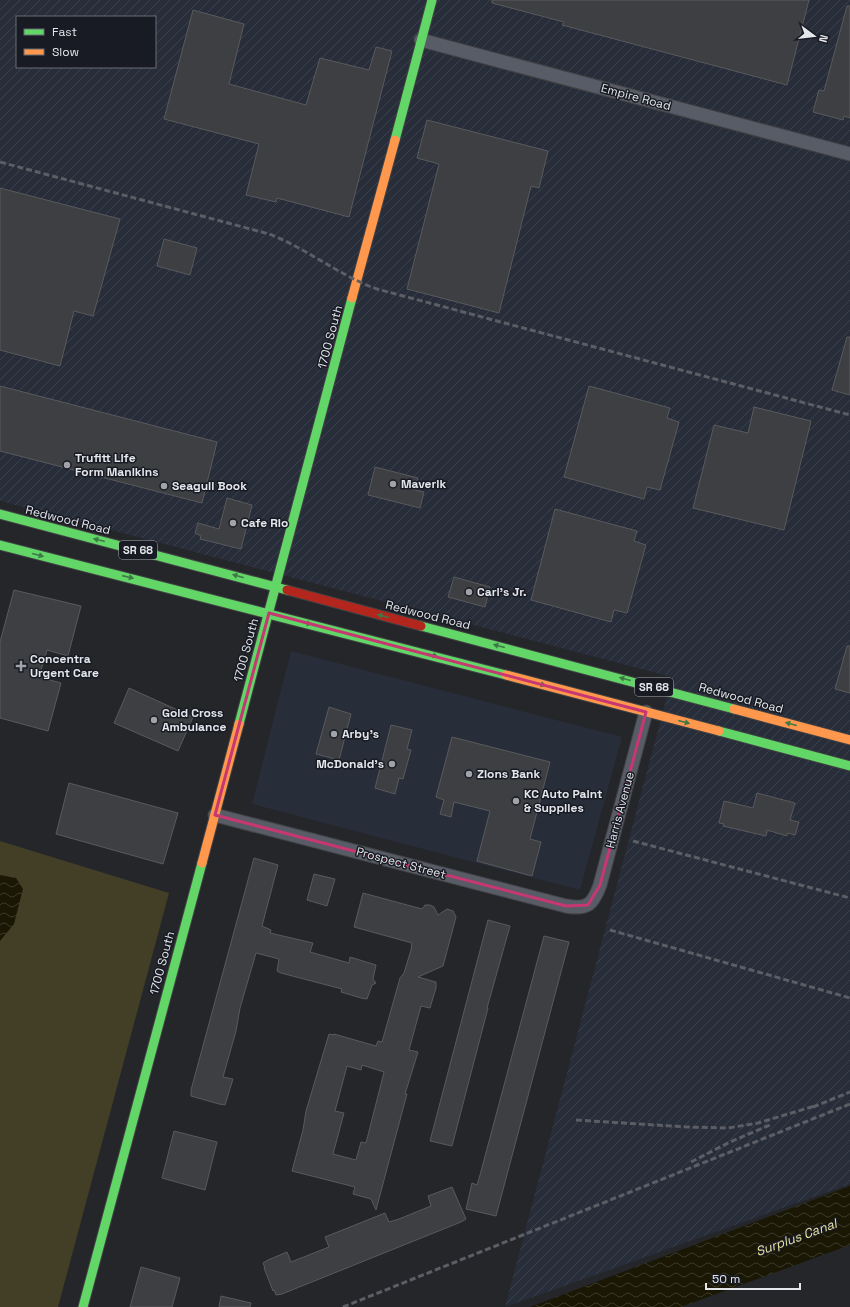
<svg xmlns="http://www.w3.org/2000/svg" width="850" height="1307" font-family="'Space Grotesk',sans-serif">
<defs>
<pattern id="industrial-furrows" width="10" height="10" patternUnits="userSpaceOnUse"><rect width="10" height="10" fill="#282d3a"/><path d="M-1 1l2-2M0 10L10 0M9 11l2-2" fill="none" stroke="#3d414d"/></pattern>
<pattern id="water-waves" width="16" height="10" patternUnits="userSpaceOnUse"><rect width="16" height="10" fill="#1a1704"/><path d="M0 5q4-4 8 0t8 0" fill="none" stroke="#3b3929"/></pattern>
</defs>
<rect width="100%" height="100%" fill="#25262a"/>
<path fill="#282d3a" d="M291,651L622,737L580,890L252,804Z"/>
<path fill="url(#industrial-furrows)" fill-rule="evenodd" d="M0,0H850V1184L505,1307L672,677L0,501ZM17,17H155V67H17Z"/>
<path fill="#423f26" d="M0,841L169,893L58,1307H0Z"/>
<path fill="url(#water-waves)" d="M0,875L16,878L23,889L14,924L0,941Z
M850,1186V1245L681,1307H530Z"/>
<path fill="#3e3f42" stroke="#595a5e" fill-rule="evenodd" d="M492,0H809L787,85L562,25L564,22L492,3Z
M847,6H850V118L844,116L843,120L813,112L819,90L824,91Z
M193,10L244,24L229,84L306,105L320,58L369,70L376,47L392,51L349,217L277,198L276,202L246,195L259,144L164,119Z
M427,120L548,151L539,188L531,186L499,313L407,289L439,164L417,158Z
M0,188L120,219L93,316L74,311L60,366L0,350Z
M164,239L197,248L190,275L157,266Z
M847,337H850V395L832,390Z
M0,386L217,442L202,503L0,451Z
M589,386L670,408L667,418L679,422L660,490L647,487L644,499L564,477Z
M754,407L811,421L784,530L693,508L714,425L748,433Z
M375,467L418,478L415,490L424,492L420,508L368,495Z
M227,498L252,505L241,549L200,539L201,536L195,533L198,523L219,529Z
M555,509L637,531L634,541L646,545L627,613L614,610L611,622L531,600Z
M454,577L490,587L485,607L448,597Z
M14,590L81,606L68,656L47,650L39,677L61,683L48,731L0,718V642Z
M847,646H850V693L835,689Z
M129,688L193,717L178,751L114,723Z
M329,707L351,714L339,760L316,754Z
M391,725L412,730L407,749L411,750L403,779L399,778L395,794L375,788Z
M452,737L550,762L530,839L541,842L532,876L477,861L490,811L454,802L451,817L440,814L444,800L436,797Z
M69,783L178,813L163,864L56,834Z
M757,793L795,803L790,820L799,822L795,835L787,833V836L767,830L766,836L723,826L724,824L719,823L724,801L753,808Z
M254,858L278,865L262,926L271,930L270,933L313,943L310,952L349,963L350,957L376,965L373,979L376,983L372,985L367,999L361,998L341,992L342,989L281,973L277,971L279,959L256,953L240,1008L236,1031L223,1077L233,1079L225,1105L219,1104L191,1096V1090Z
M314,874L335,879L327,906L307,900Z
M363,893L422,909L425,905H430L434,907L438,915L447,909L453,911L456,917L443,966L418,977L436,982V988L430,1008L421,1006L409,1050L418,1052L405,1094H407L404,1105L376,1210L371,1199L353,1194L355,1187L292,1171L303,1130L306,1111L329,1034L334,1035V1034L376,1046L378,1041L382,1042L400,978L404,973L411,950L412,943L354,927ZM362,1065L384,1072L366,1143L361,1142L356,1160L333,1154L344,1113L335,1111L347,1066L361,1070Z
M488,920L510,926L487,1008H488L452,1146L430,1141Z
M544,936L569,942L496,1216L466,1209L472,1183L477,1185L480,1175Z
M174,1131L217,1142L205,1190L162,1178Z
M452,1187L466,1219L461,1222L282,1294L276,1295L274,1290L273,1291L264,1268H265L263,1263L268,1260L287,1252L291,1262L329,1247L325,1237L385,1213L389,1222L399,1219L431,1206L428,1196Z
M141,1267L180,1278L172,1307H130Z
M221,1296L251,1303L250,1307H219Z"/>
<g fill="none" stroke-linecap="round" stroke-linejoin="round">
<g stroke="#414244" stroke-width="15">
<path id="street" d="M421,40L850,154
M215,815L566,906C588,910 593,904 600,885L646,712"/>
</g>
<g stroke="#414244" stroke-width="11">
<path id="fast" d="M395,140L432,0
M0,514L287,590
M0,545L506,675
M421,626L734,709
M239,724L352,298
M719,731L850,766
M83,1307L202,863"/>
</g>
<g stroke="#414244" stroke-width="11">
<path id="slow" d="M352,298L395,140
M506,675L719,731
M734,709L850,740
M202,863L239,724"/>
</g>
<g stroke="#414244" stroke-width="11">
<path id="jam" d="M287,590L421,626"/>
</g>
<use href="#street" stroke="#585c66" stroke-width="13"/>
<use href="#fast" stroke="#63d668" stroke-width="9"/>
<use href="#slow" stroke="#ff974d" stroke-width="9"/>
<use href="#jam" stroke="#b3261e" stroke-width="9"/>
<path stroke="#5c5e65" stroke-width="3" stroke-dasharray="6 3" stroke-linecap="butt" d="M0,162L269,234C308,249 338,275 377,289L850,415
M633,841L850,898
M610,930L850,998
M813,1107L850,1092
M576,1120L687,1127L728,1128L758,1123L818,1105
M691,1162L730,1142L770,1125
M343,1307L850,1104"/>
</g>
<defs><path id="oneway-solid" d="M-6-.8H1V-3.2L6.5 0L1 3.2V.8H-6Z"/></defs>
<g fill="#3e7846">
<use href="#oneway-solid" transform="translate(99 540) rotate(-166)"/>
<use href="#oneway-solid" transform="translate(38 555) rotate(15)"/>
<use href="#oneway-solid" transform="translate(238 576) rotate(-164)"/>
<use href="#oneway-solid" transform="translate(128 577) rotate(13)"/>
<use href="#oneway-solid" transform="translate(383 616) rotate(-165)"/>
<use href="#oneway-solid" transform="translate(306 623) rotate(14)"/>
<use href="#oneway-solid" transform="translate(499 646) rotate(-165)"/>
<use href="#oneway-solid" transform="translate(432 655) rotate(15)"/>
<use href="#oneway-solid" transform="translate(625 679) rotate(-165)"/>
<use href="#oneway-solid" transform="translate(540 684) rotate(15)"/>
<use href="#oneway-solid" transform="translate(684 722) rotate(15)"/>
<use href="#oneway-solid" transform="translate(791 724) rotate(-165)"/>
</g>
<path fill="none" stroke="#c73771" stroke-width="3" stroke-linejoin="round" d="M269,613L646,712L600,885L588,905L566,906L215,815Z"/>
<g fill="#a1a3a8" stroke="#181b23" stroke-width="1.5">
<circle cx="67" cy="465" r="4"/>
<circle cx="393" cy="484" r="4"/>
<circle cx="164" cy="486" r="4"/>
<circle cx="233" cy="523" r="4"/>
<circle cx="469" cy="592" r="4"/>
<path d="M19 660h4v4h4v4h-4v4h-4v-4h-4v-4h4z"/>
<circle cx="154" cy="720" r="4"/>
<circle cx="334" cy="734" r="4"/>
<circle cx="392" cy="764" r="4"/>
<circle cx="469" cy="774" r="4"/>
<circle cx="516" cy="801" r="4"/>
</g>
<g text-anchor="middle" stroke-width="3" stroke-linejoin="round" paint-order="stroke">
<g fill="#181b23" stroke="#a7a9b0" stroke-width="1">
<rect x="119" y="541" width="38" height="18" rx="3"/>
<rect x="635" y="678" width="38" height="18" rx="3"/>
</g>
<g font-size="11" font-weight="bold" fill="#e4e6ec">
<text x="138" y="554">SR 68</text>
<text x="654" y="691">SR 68</text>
</g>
<g font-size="12" fill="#e4e6ec" stroke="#181b23">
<text transform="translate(636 97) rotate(15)" y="4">Empire Road</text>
<text transform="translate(330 337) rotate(-75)" y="4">1700 South</text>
<text transform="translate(68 520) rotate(14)" y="4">Redwood Road</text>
<text transform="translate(428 615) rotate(14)" y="4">Redwood Road</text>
<text transform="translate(246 650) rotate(-75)" y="4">1700 South</text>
<text transform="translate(741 698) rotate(15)" y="4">Redwood Road</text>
<text transform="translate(620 810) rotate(-75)" y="4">Harris Avenue</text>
<text transform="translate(401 863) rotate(15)" y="4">Prospect Street</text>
<text transform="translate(162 963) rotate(-75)" y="4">1700 South</text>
</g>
<g font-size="12" font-weight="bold" fill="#e4e6ec" stroke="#181b23" text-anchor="start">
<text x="75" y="462">Trufitt Life<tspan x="75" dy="14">Form Manikins</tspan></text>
<text x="401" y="488">Maverik</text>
<text x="172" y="490">Seagull Book</text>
<text x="241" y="527">Cafe Rio</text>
<text x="477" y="596">Carl's Jr.</text>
<text x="30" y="663">Concentra<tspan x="30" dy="14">Urgent Care</tspan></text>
<text x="162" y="717">Gold Cross<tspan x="162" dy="14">Ambulance</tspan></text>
<text x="342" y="738">Arby's</text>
<text x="384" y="768" text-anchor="end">McDonald's</text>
<text x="477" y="778">Zions Bank</text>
<text x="524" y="798">KC Auto Paint<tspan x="524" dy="14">&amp; Supplies</tspan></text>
</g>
<g font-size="13" font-style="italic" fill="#ebe39d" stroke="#181b23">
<text transform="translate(796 1237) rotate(-20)" y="5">Surplus Canal</text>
</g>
</g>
<rect x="16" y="16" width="140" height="52" fill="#181b23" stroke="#6a6c73"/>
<rect x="24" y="29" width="20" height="6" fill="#63d668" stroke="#6a6c73"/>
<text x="52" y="36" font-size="12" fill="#e4e6ec">Fast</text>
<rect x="24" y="49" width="20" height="6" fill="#ff974d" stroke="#6a6c73"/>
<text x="52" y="56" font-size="12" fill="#e4e6ec">Slow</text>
<g transform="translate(814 36) rotate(105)" stroke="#181b23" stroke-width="3" paint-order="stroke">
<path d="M0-3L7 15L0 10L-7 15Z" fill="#e4e6ec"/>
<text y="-6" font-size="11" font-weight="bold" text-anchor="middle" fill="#e4e6ec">N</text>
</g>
<path d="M706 1283v6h94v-6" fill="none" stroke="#e4e6ec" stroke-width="2"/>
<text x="712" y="1283" font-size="12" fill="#e4e6ec" stroke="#181b23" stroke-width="3" paint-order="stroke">50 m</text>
</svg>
